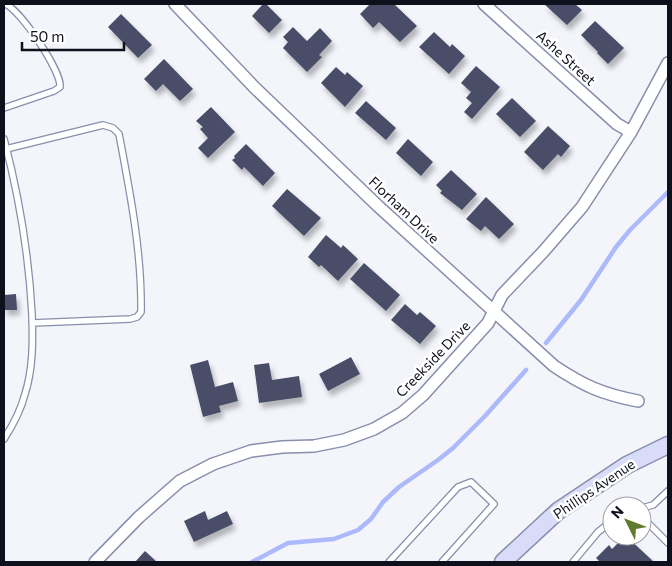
<svg xmlns="http://www.w3.org/2000/svg" width="672" height="566" font-family="Commissioner,sans-serif">
<defs>
<filter id="shadow"><feDropShadow dx="3" dy="5.5" stdDeviation="2.5" flood-color="#0004"/></filter>
</defs>
<rect width="100%" height="100%" fill="#f3f5fb"/>
<g fill="none" stroke-linecap="round" stroke-linejoin="round">
<path stroke="#acb9fa" stroke-width="4.5" d="M546,343L581,300L616,247L630,230L668,192
M252,562L288,543L334,539L358,530L371,519L383,502L399,487L438,460L453,448L485,416L526,370"/>
</g>
<path fill="#484d67" filter="url(#shadow)" d="M263,4H266L282,20L269,33L252,16Z
M370,4H394L417,26L400,42L379,22L373,28L360,14Z
M544,4H575L582,10L567,25Z
M121,14L152,45L138,58L108,27Z
M595,21L624,48L608,64L597,53L598,52L581,35Z
M293,27L307,41L320,28L332,41L319,55L322,57L307,72L283,48L288,42L283,37Z
M434,32L450,47L452,44L465,56L449,74L419,47Z
M164,59L193,89L180,101L163,84L156,91L144,79Z
M476,66L500,87L472,119L464,112L472,103L466,98L471,92L461,83Z
M336,67L345,75L347,72L363,86L345,107L321,83Z
M512,98L536,121L520,137L496,114Z
M366,101L396,128L386,140L355,113Z
M211,107L235,132L208,158L198,148L208,138L200,129L203,127L196,121Z
M548,126L570,146L561,157L558,154L543,170L524,152Z
M408,139L433,162L421,176L396,153Z
M246,144L275,173L263,186L244,167L242,170L232,160L235,158L234,156Z
M451,170L477,194L462,210L440,193L442,191L436,185Z
M287,189L321,218L304,236L272,206Z
M486,197L514,224L499,239L485,226L481,231L466,219Z
M326,235L341,248L343,245L358,259L338,281L321,265L319,267L308,257Z
M364,263L400,295L386,311L350,279Z
M16,294L17,310H4V295Z
M405,304L417,315L420,312L436,326L420,344L391,320Z
M351,357L360,374L328,391L319,374Z
M208,360L215,387L233,382L238,401L219,406L221,412L203,417L190,365Z
M269,363L272,380L299,376L302,397L259,403L254,365Z
M205,511L208,520L227,511L233,524L194,542L184,521Z
M625,536H626L654,562H600L596,558L609,545L612,549Z
M145,551L157,562H135Z"/>
<g fill="none" stroke-linecap="round" stroke-linejoin="round">
<g stroke="#888eab" stroke-width="8">
<path id="lane" d="M4,108L54,91L60,87C62,72 20,9 5,4
M4,139C19,196 29,256 32,315C33,341 33,369 25,394C21,410 13,425 4,439
M6,149L103,125L113,128L119,134C130,192 142,253 141,312L137,317L130,319L32,323
M642,508L653,505L668,491
M642,517L668,543
M389,562L458,487L471,482L494,504L442,562
M573,562L598,532L612,521"/>
</g>
<g stroke="#888eab" stroke-width="14">
<path id="street" d="M175,4L254,87L378,206L554,366C584,386 602,394 638,401
M484,4L617,124L631,132
M95,562L139,517L180,481L213,464L251,451L282,447L314,446L344,440L374,429L402,413L423,395L488,323L502,295L543,252L582,207L631,132L668,63"/>
</g>
<g stroke="#888eab" stroke-width="19">
<path id="secondary" d="M503,562L558,511L627,465L668,445"/>
</g>
<use href="#lane" stroke="#fff" stroke-width="5.5"/>
<use href="#street" stroke="#fff" stroke-width="11"/>
<use href="#secondary" stroke="#d8dcf8" stroke-width="16"/>
</g>
<g text-anchor="middle" stroke-width="5" stroke-linejoin="round" paint-order="stroke">
<g font-size="14" fill="#0e101b" stroke="#fff">
<text transform="translate(566 58) rotate(42)" y="5">Ashe Street</text>
<text transform="translate(404 210) rotate(43)" y="5">Florham Drive</text>
<text transform="translate(433 359) rotate(-46)" y="5">Creekside Drive</text>
<text transform="translate(594 489) rotate(-34)" y="5">Phillips Avenue</text>
</g>
</g>
<rect width="672" height="566" fill="none" stroke="#0e101b" stroke-width="10"/>
<g transform="translate(627 521) rotate(312)"><circle r="24" fill="#ffffff" stroke="#9f9fa4"/>
<path d="M0-4L9 19L0 12L-9 19Z" fill="#607a2e"/>
<text y="-8" font-size="14" font-weight="bold" text-anchor="middle" fill="#0e101b">N</text>
</g>
<path d="M22 42v8h102v-8" fill="none" stroke="#0e101b" stroke-width="2.5"/>
<text x="30" y="42" font-size="15" fill="#0e101b" stroke="#ffffff" stroke-width="4" paint-order="stroke">50 m</text>
</svg>
